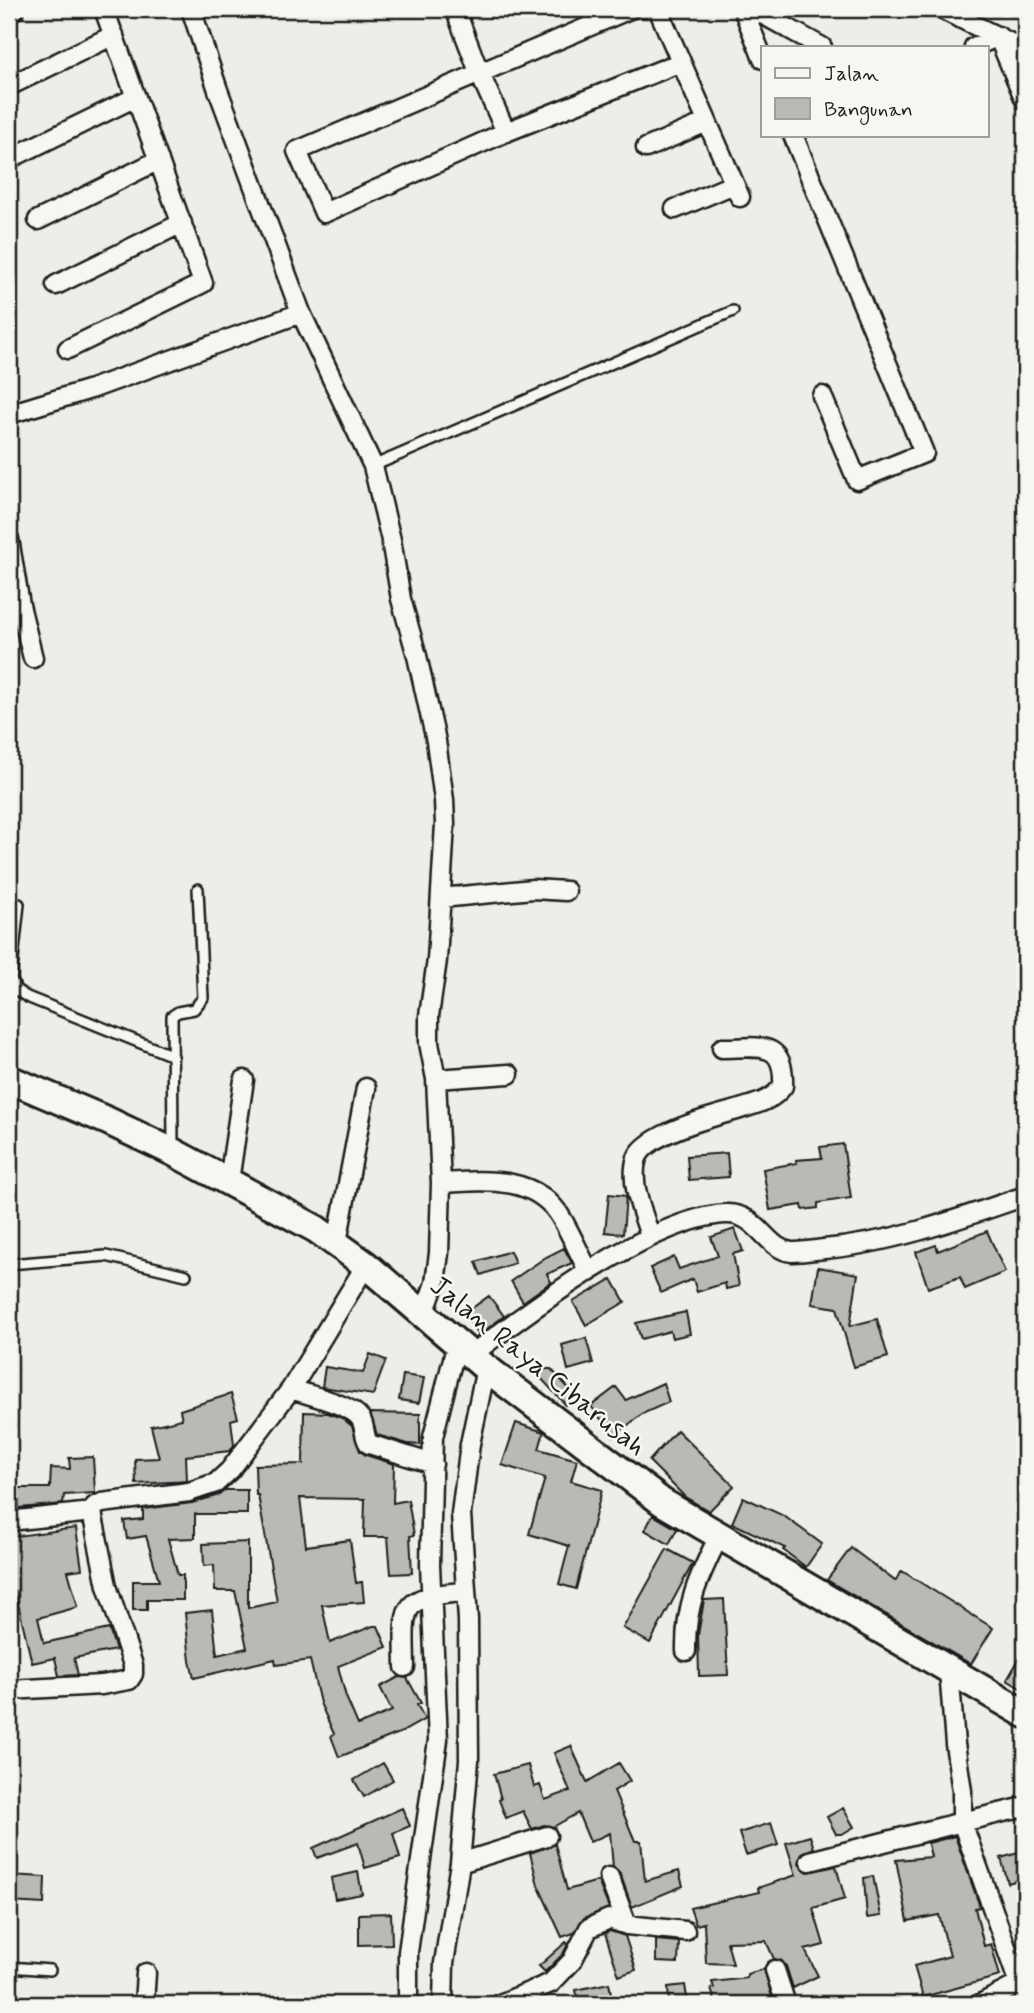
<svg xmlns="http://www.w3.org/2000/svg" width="1034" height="2013" font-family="Mynerve,sans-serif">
<rect width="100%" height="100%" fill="#edede9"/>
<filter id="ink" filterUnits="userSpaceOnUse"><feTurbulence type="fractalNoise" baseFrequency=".0143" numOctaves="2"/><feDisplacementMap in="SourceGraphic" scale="14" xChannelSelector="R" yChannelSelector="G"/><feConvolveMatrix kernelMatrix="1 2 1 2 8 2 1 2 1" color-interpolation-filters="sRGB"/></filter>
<g filter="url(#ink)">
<path fill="#b9b9b6" stroke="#1c1c1c" stroke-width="2" d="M843,1144L851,1198L818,1203V1208L803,1210L802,1205L770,1210L763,1169L797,1163L796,1160L822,1158L820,1147Z
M727,1153L729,1177L689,1180L687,1156Z
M609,1194L626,1196L623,1234L605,1232Z
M735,1229L743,1251L733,1254L739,1286L726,1289L725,1283L697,1292L693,1279L661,1293L650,1268L674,1257L679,1269L718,1256L711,1237Z
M987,1231L1005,1272L965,1289L960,1277L928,1288L916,1252L936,1245L938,1251Z
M564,1248L572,1263L547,1274L551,1282L523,1302L511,1281L546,1257Z
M510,1251L515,1263L481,1275L476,1262Z
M818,1267L858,1274L850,1326L877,1319L888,1357L854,1367L837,1308L812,1304Z
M612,1279L625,1302L586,1325L573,1302Z
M489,1296L504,1316L479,1335L464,1314Z
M686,1312L690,1334L672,1338L670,1331L641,1339L636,1323Z
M586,1338L593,1363L568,1370L562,1345Z
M370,1354L386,1360L373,1395L322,1387L325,1367L363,1373Z
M546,1369H551L576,1396L566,1405L538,1375Z
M403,1375L424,1378L419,1403L399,1400Z
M663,1383L669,1402L642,1414L614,1436L591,1406L616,1387L626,1400Z
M231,1394L238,1418L231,1420L234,1445L230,1451L186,1456L187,1481L136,1484L135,1459L159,1458L151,1426L182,1419L180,1410Z
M304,1412L328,1413L342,1418L352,1426L360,1451L366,1455L394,1464L393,1503L408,1500L414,1535L410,1536L412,1573L391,1574L388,1537H364L365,1499L300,1498L306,1546L350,1540L356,1583L362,1582L364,1602L322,1605L330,1643L373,1626H378L387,1647L338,1666L346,1697L358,1725L392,1711L380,1687L399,1677L407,1678L421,1703L417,1705L425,1719L402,1732L339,1757L331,1736L334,1734L320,1703L310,1660L276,1665L275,1659L194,1678L190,1661L185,1613L212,1610L217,1655L247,1648L235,1591H215L214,1565L204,1566L203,1544L248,1542V1608L277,1602L258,1495H256L255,1465L303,1464Z
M370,1413L420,1414V1445L408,1444L377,1435Z
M516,1423L544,1432L539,1449L577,1460L571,1481L602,1490L576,1589L559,1584L569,1546L529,1534L545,1478L502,1465Z
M677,1430L734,1486L709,1511L685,1497L649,1461Z
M93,1457L95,1493L64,1495L63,1504L19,1508V1488H50L51,1468L70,1469L69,1458Z
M225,1490H247V1514H195V1538L168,1539L178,1575H183V1600H147V1610H133V1581H159L146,1536L127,1539L124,1521L143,1519V1509L192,1503L219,1495Z
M743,1497L784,1516L822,1544L806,1567L783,1550L785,1548L732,1523Z
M653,1515L677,1529L669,1544L645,1530Z
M76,1528L82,1569L68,1571L78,1607L38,1618L44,1643L109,1629L116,1650L74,1658L78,1675L59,1676L55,1658L32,1663L15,1591L9,1592V1537Z
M851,1548L895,1581L902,1571L993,1628L971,1664L827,1580Z
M667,1549L693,1563L650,1643L623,1628Z
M724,1599L728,1675L699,1676L698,1635L704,1600Z
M1025,1649V1691L1007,1680Z
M571,1746L587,1782L619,1763L630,1781L614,1791L635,1841H641L645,1881L679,1871L683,1886L632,1907L620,1873L613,1867L610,1833L590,1842L578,1813L553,1827L544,1825L532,1829L523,1811L506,1818L499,1800L501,1799L494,1774L528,1765L534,1787L540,1785L545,1800L570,1791L554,1753Z
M383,1763L393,1780L364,1797L354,1780Z
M402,1808L410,1826L393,1833L400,1858L365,1868L358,1843L317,1858L313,1848Z
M843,1808L854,1827L842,1834H836L827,1817Z
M771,1823L778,1845L746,1855L739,1833Z
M810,1836L814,1848L802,1853L799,1864L808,1872L836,1866L845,1899L813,1908L824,1945L805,1950L818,1976L793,1988L786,1966L782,1961L774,1959L766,1941L727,1942L733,1964L706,1963L704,1923L696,1925L690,1908L759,1892L758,1888L796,1875L786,1843Z
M955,1836L980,1907L975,1908L984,1946L991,1944L1000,1976L923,1997L914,1966L950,1956L939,1915L908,1921L896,1860L931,1857L928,1843Z
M555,1844L567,1890L598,1881L609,1908L584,1918L574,1933L562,1937L538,1885L530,1853Z
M1025,1851V1878L1008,1883L1001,1858Z
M358,1872L362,1894L335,1899L331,1878Z
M9,1875L45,1877L44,1904L9,1902Z
M873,1876L881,1916L867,1918L864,1878Z
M391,1913L392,1944L359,1945V1914Z
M610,1931L625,1936L636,1970L619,1976L605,1933Z
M656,1940L679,1942L678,1963L656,1962Z
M566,1942L568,1944L563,1954L545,1972L539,1966Z
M764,1969L774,2004H716L711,1989L714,1988L712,1982L747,1978V1974Z
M609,1983L613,2004H578L576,1990Z
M685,1985L688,2004H669L668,1987Z"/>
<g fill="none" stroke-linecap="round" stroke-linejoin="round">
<g stroke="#1c1c1c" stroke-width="14">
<path id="service" d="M373,466L733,311
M19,904L11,979L16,990L27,997L173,1056
M173,1147L172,1016L178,1012L194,1009L203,998L198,889
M9,1264L106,1256L186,1275
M9,1967L50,1970"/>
</g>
<g stroke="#1c1c1c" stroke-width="23">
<path id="minor" d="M191,9L218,90L301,313L373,466L391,540L401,599L417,656L436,741L444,800L445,824L437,960L429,1016V1043L436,1079L441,1183L439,1253L435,1283L424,1314
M455,9L479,72L506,132L681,62
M658,9L740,197
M743,9L763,59
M753,9L822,47
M941,9L1025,50
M9,12L15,9
M974,47L998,36L1025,100
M9,86L114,35
M506,132L324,213L297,151L630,9
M793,135L924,453L857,480L822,396
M646,148L707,122
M9,159L136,97
M675,209L734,184
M38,220L159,160
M56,285L182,223
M68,349L203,283L104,9
M9,414L91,389L301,313
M9,539L20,605L33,658
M441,898L533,889L566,891
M436,1079L509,1074
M229,1181L244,1080
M441,1183C486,1180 537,1175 562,1219C572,1236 580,1255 589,1272
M650,1236C643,1213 629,1182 637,1158C646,1134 714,1116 737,1110C755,1104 771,1102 783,1086C785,1039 759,1048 722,1048
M337,1242L366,1088
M471,1355C531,1309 650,1219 725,1214C758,1212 766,1250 792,1252C803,1252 814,1250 824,1249C893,1243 961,1218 1025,1196
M291,1389C308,1395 350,1404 360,1418C366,1426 363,1436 369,1444L433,1464
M9,1521L92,1512
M686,1651C685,1605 699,1576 719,1536
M405,1667C404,1606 398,1596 466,1592
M9,1690L102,1685L129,1680L133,1674V1665L107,1586L92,1512L95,1506L102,1503L189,1492L216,1483L230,1470L291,1389L366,1265
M810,1861L962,1822V1791L955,1744L949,1671
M460,1863L547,1836
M609,1877L627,1925
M775,1970L786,2004
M1019,1984L962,1822L1025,1807
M144,2004L146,1973
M408,2004V1952L438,1740L430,1565L433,1437L457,1343
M443,2004L444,1963L460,1863L469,1760L468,1620L461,1514L470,1444L486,1368
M500,2004L551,1983L572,1961L589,1928L609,1919L627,1925L685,1931
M980,2004L1019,1984H1025"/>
</g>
<g stroke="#1c1c1c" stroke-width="32">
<path id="primary" d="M9,1079L108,1121L173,1152L316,1229L366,1265L486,1368L662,1502L1025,1714"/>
</g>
<use href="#service" stroke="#f6f6f2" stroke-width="9"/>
<use href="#minor" stroke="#f6f6f2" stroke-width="18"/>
<use href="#primary" stroke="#f6f6f2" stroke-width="26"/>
</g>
</g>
<g text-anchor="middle" stroke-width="5" stroke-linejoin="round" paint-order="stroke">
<g font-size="28" fill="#1c1c1c" stroke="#f6f6f2">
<text transform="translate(539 1365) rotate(39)" y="10">Jalan Raya Cibarusah</text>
</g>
</g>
<rect width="1034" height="2013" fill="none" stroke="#f6f6f2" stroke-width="35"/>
<rect x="18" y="18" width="999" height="1978" fill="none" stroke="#1c1c1c" stroke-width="2.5" filter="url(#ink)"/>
<rect x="761" y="46" width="228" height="91" fill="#f6f6f2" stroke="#9f9f9c" stroke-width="2"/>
<rect x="775" y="68" width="35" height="10" fill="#f6f6f2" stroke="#9f9f9c" stroke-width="2"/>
<text x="824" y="80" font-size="21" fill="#1c1c1c">Jalan</text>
<rect x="775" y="98" width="35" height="21" fill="#b9b9b6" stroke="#9f9f9c" stroke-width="2"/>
<text x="824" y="116" font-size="21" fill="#1c1c1c">Bangunan</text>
</svg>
